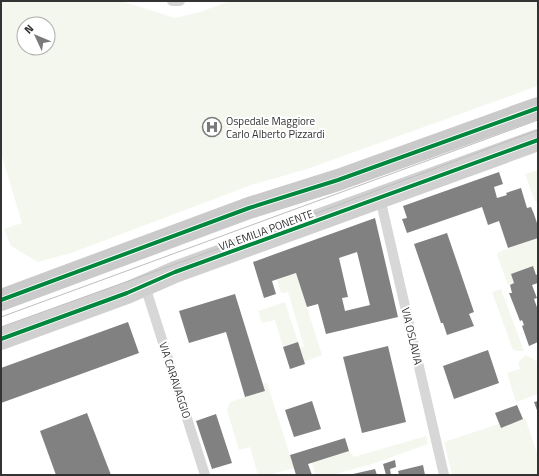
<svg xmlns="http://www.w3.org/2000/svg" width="539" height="476" font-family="'Titillium Web',sans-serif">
<rect width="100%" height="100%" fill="#fff"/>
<path fill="#f3f7ee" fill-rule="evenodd" d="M1,1H121L175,18L200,12L230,1H538V86L307,169L251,185L74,252L38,262L11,246L4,229L22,223L1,153ZM24,24H48V48H24Z
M538,170V202L535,201L525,174Z
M538,238V274L536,275L532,266L511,274L514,283L508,285L497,255L499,252Z
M296,273L322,355L304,362L299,348L304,346L288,292L281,293L277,280Z
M501,289L524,351H518L513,350L492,292Z
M285,302L298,342L283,347L275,320L262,323L258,311Z
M526,355L538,362V394L516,402L507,373L520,369L518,362Z
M267,383L294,468L268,475H258L250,447L239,450L227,410L230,402L265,391L263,384Z
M525,418L538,456V475H452L444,442L499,424L501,427Z
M426,436L428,444L372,464L332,475H317L315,474L312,463L349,451L354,457Z"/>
<path fill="#818181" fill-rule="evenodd" d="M499,172L503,184L494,187L497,198L507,195L506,193L521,188L527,208L531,207L534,214L538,226V238L508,248L499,221L488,225L482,207L407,233L402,219L407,218L403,206Z
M375,218L398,317L326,334L318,304L307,307L296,273L272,281L276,294L264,298L253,262ZM357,252L370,305L345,311L342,298L348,297L339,258Z
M447,233L474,312L469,314L474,326L447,335L443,323H441L414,244Z
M533,266L536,275L538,274V283L532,285L537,298L534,299L538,310V342L529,346L522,326L524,325L522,320L520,321L509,293H512L510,285L514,283L511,274Z
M235,294L265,391L245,397L226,332L189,343L179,311Z
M128,322L139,353L1,403V368Z
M298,342L305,364L290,369L283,347Z
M388,346L406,422L362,433L343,357Z
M488,350L499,383L454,399L443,366Z
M312,401L321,429L294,437L285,410Z
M538,401V413L534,402Z
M517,405L523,419L501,428L495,413Z
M87,413L111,475H56L40,431Z
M216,414L232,463L212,469L196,421Z
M345,438L349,451L308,464L312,475H296L290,455Z
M395,460L396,467L390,469L391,475H386L383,464Z
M423,465L425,475H399L398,471Z
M375,469L377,475H353V474Z"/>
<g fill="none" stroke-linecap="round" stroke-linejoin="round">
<path stroke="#d7d7d7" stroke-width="10" d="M172,1H180
M380,198L444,475
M145,286L205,475"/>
<path stroke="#d0d0d0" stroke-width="22" d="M1,339L127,293L175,272L538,140"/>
<path stroke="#cacaca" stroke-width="22" d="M1,300L249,208L338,180L538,108"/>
<path stroke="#bebebe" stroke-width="1" d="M1,317L538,120
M1,327L306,217L538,130"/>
<g stroke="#fff" stroke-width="6">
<path id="cycleway" d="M1,300L249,208L338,180L538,108
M1,339L127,293L175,272L538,140"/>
</g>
<use href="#cycleway" stroke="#00873e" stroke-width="4"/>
</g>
<defs>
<g id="hospital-ring" transform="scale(1)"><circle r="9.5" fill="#fff" stroke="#7a7a7a" stroke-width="1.5"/><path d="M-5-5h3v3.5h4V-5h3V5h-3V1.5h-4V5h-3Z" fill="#7a7a7a"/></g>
</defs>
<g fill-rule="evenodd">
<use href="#hospital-ring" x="212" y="127"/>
</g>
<g text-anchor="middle" stroke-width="4" stroke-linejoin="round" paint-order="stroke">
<g font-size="11" fill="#333" stroke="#fff" text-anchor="start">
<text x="226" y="125">Ospedale Maggiore<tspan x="226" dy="13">Carlo Alberto Pizzardi</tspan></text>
</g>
<g font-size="11" fill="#333" stroke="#fff">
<text transform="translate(266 230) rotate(-20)" y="4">VIA EMILIA PONENTE</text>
<text transform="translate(412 336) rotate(77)" y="4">VIA OSLAVIA</text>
<text transform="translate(175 380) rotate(72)" y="4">VIA CARAVAGGIO</text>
</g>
</g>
<rect width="539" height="476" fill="none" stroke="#333333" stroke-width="4"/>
<g transform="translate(36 36) rotate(314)"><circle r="19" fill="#ffffff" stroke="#adadad"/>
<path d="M0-3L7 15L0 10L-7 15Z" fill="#7a7a7a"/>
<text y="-6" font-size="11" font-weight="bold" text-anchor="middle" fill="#333333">N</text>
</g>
</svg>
